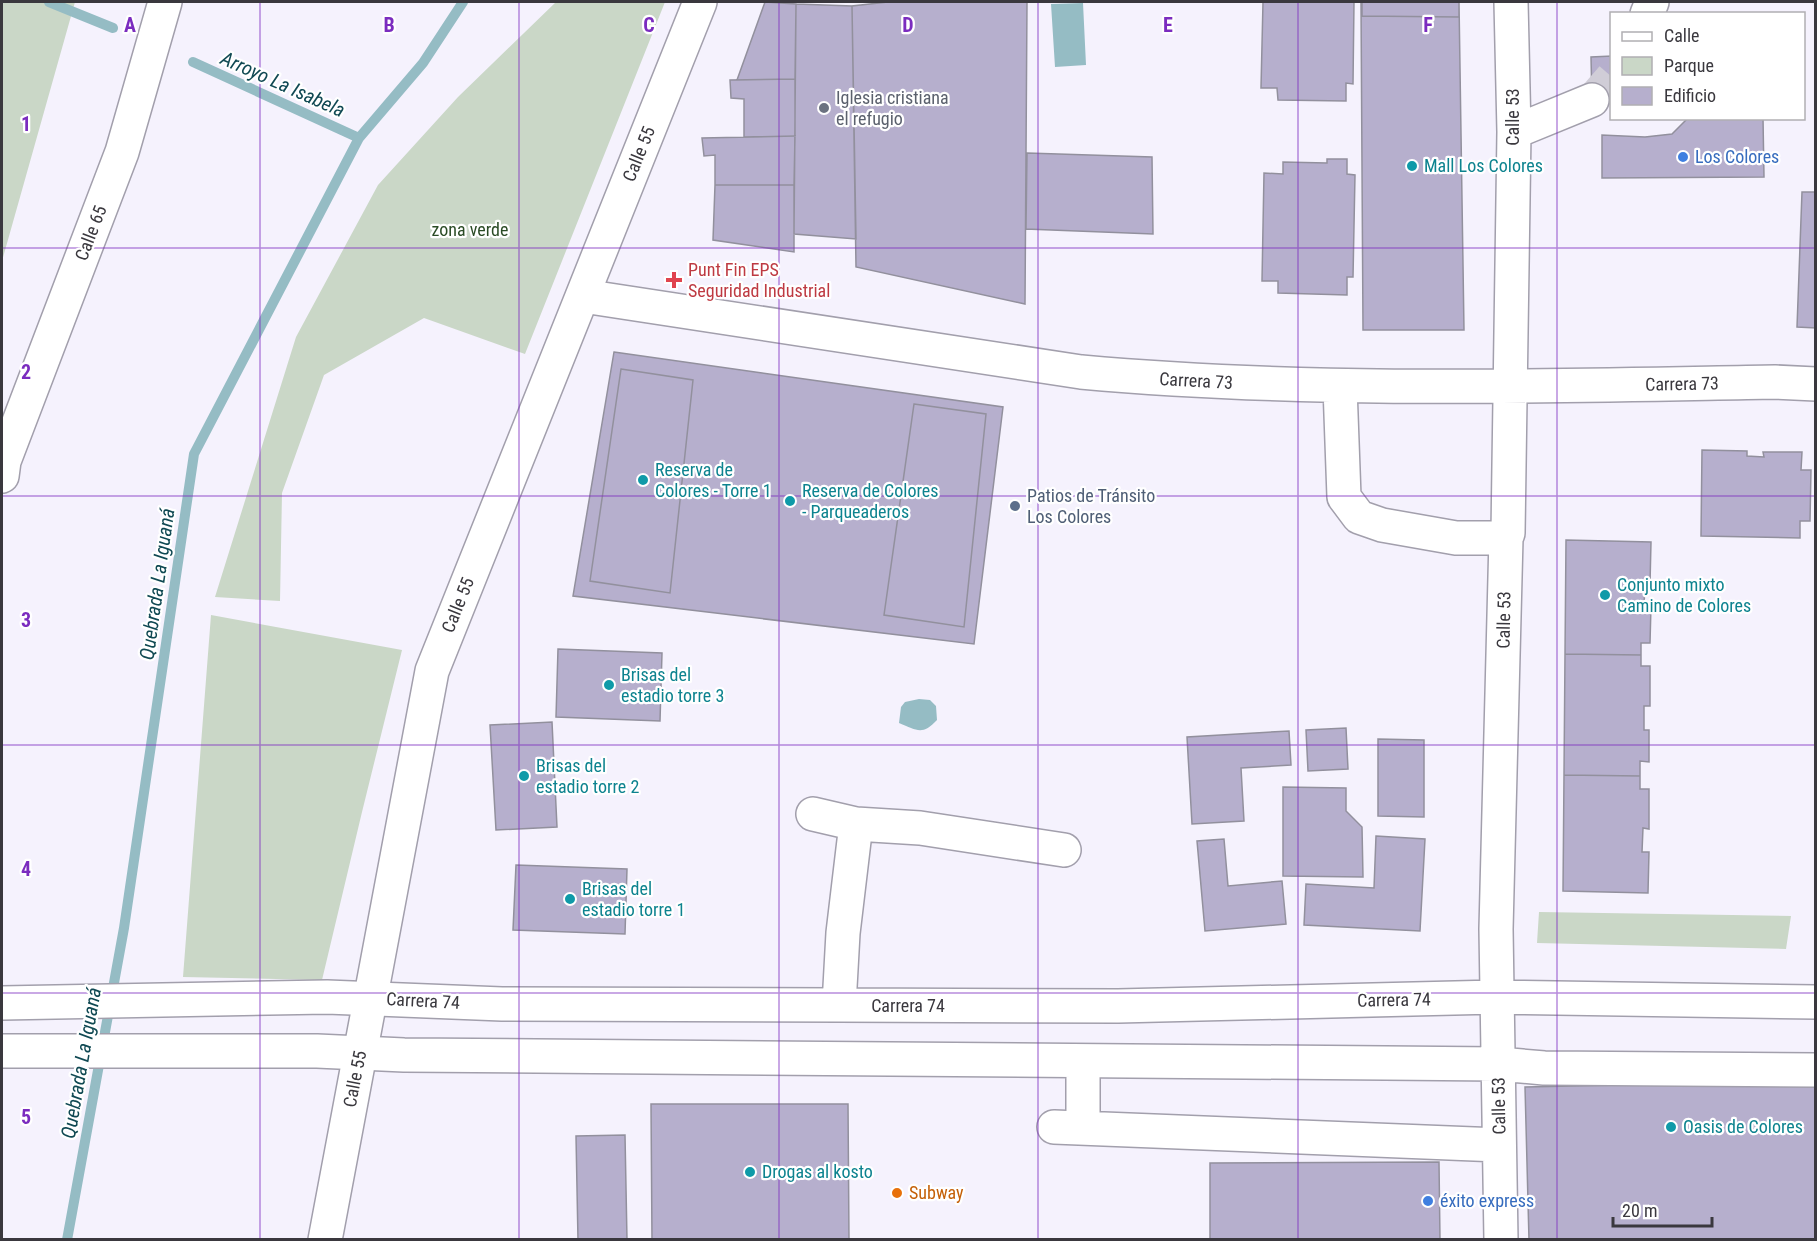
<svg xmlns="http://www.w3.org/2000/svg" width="1817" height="1241" font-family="'Roboto Condensed',sans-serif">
<rect width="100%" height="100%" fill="#f5f2fd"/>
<path fill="#cad7c7" d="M2,2H75L2,261Z
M556,2H665L525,354L424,318L324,375L282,493L280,601L215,597L296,337L378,185L458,97Z
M211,615L402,650L362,812L322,980L183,977Z
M1539,912L1791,916L1786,949L1537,943Z"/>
<path fill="#95bcc4" d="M1083,3L1086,65L1055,67L1051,4Z
M919,699L930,700L936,706L937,720C922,736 917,730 899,723L901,707L905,702Z"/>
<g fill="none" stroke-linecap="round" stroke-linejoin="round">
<path stroke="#95bcc4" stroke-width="10" d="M49,2L113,28
M193,62L359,138
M67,1240L124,928L194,454L359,138L423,63L463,2"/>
</g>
<path fill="#b6afcd" stroke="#92909d" stroke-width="1.5" d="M765,2L796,4L795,79L737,80Z
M888,2H1027L1025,304L856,267L852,6Z
M1263,2H1354L1353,84L1346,83V101L1278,100L1277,88H1261Z
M1361,2H1459L1464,330H1363Z
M1362,2H1459V17L1362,16Z
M796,4L852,6L856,239L794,234Z
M1612,56V100H1592L1591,57Z
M795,79V136L744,137V99L731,98L730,80Z
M1688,118H1763L1764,177L1602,178V135L1645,137L1672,134Z
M795,136L794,185H715V155L704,156L702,138Z
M1027,153L1152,157L1153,234L1026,229Z
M1327,159H1347V174L1355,175L1353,277H1347V295L1278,293V281H1262L1264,173L1283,174V162L1327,163Z
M715,185H794V252L713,240Z
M1802,192H1816V328L1797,327Z
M614,352L1003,407L974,644L573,596Z
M621,369L693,380L670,593L590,581Z
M914,404L986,414L964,627L884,615Z
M1702,450L1747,451V456L1764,457L1763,452H1802L1801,470H1811L1810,521H1800V538L1701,536Z
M1566,540L1651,542L1650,584L1645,583L1644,606H1651L1650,643H1641V655L1565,654Z
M558,649L662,653L660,721L556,717Z
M1565,654L1641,655V666H1650V706H1644V730H1649V762L1640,761V776L1564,775Z
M552,722L557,827L496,830L490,725Z
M1346,728L1348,769L1308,771L1306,730Z
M1289,731L1291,765L1241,768L1244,821L1192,824L1187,737Z
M1378,739L1424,740V817L1378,816Z
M1564,775L1640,776V789H1649V829L1643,828L1642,852H1649L1648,893L1563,891Z
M1283,787L1346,788V811L1362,827L1363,877L1283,876Z
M1376,836L1425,839L1420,931L1304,925L1306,884L1374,888Z
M1224,839L1228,886L1282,881L1286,924L1205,931L1197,841Z
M516,865L627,869L625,934L513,930Z
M1816,1081V1240H1529L1525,1087Z
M651,1104H848L849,1240H652Z
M625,1135L627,1240H578L576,1136Z
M1439,1162L1440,1240H1210V1163Z"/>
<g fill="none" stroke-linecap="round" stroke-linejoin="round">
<path stroke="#d0cdd7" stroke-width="33" stroke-dasharray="33 16" stroke-linecap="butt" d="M1592,100L1612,77"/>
<g stroke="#a29fac" stroke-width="36">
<path id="minor" d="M1647,14L1652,2
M1514,132L1592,100
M583,296L1081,372C1312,393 1543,386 1775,382L1816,384
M1340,387L1344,497L1359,517L1382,525L1456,538H1506
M813,814L856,824L920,828L1064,850
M2,1003L327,997L502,1004L839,1005L1118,1006L1496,997L1816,1002
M839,1005L843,933L856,824
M2,1051H317L404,1055L1499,1064L1544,1068L1816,1070
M1054,1127L1499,1145
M1083,1128V1061
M1501,1240L1496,929L1506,538L1508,533L1514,132L1511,2"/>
</g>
<g stroke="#a29fac" stroke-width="36">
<path id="highway" d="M2,476L4,461L122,152L165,2
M325,1240L432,671L700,2"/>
</g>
<use href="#minor" stroke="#fff" stroke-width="33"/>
<use href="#highway" stroke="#fff" stroke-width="33"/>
</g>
<path fill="none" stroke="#7b2cbf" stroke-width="1.5" stroke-opacity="0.55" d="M260,2V1240M519,2V1240M779,2V1240M1038,2V1240M1298,2V1240M1557,2V1240M2,248H1816M2,496H1816M2,745H1816M2,993H1816"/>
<circle fill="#6b7280" stroke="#fff" stroke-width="2" cx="824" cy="108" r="6"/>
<g fill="#3f7fe0" stroke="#fff" stroke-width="2">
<circle cx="1683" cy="157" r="6"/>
<circle cx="1428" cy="1201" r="6"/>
</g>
<g fill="#0f9aa8" stroke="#fff" stroke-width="2">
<circle cx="1412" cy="166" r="6"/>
<circle cx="643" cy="480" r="6"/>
<circle cx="790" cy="501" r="6"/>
<circle cx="1605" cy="595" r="6"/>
<circle cx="609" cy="685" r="6"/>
<circle cx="524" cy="776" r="6"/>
<circle cx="570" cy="899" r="6"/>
<circle cx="1671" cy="1127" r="6"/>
<circle cx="750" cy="1172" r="6"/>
</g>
<path fill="#e0444e" stroke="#fff" stroke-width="2" d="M671 271h6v6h6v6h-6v6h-6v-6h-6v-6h6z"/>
<circle fill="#5c6f8a" stroke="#fff" stroke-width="2" cx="1015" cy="506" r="6"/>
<circle fill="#e8710a" stroke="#fff" stroke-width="2" cx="897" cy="1193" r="6"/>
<g text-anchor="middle" stroke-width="4.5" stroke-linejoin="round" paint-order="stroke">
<g font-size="18" fill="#5b616d" stroke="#fff" text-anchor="start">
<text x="836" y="104">Iglesia cristiana<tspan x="836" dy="21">el refugio</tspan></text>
</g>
<g font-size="18" fill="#3a383e" stroke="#fff">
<text transform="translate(1513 117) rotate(-90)" y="6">Calle 53</text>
<text transform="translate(639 154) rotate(-68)" y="6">Calle 55</text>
<text transform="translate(91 233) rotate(-69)" y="6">Calle 65</text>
<text transform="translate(1196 381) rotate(3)" y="6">Carrera 73</text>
<text transform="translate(1682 384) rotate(-1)" y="6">Carrera 73</text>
<text transform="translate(458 605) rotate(-68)" y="6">Calle 55</text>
<text transform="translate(1504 620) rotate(-89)" y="6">Calle 53</text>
<text transform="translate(1394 1000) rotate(-1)" y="6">Carrera 74</text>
<text transform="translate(423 1001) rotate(3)" y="6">Carrera 74</text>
<text x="908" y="1012">Carrera 74</text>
<text transform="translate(355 1079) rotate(-79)" y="6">Calle 55</text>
<text transform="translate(1499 1106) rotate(-91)" y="6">Calle 53</text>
</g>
<g font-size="18" fill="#366cbe" stroke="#fff" text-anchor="start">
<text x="1695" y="163">Los Colores</text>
<text x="1440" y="1207">éxito express</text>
</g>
<g font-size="18" fill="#0d838f" stroke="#fff" text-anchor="start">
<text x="1424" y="172">Mall Los Colores</text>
<text x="655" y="476">Reserva de<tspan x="655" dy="21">Colores - Torre 1</tspan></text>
<text x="802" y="497">Reserva de Colores<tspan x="802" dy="21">- Parqueaderos</tspan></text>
<text x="1617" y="591">Conjunto mixto<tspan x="1617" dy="21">Camino de Colores</tspan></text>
<text x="621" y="681">Brisas del<tspan x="621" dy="21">estadio torre 3</tspan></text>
<text x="536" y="772">Brisas del<tspan x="536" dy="21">estadio torre 2</tspan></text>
<text x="582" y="895">Brisas del<tspan x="582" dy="21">estadio torre 1</tspan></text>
<text x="1683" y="1133">Oasis de Colores</text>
<text x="762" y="1178">Drogas al kosto</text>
</g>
<g font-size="18" fill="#2a4b25" stroke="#fff">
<text x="470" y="236">zona verde</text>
</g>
<g font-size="18" fill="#be3a42" stroke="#fff" text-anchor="start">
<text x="688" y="276">Punt Fin EPS<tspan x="688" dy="21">Seguridad Industrial</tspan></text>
</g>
<g font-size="18" fill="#4e5e75" stroke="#fff" text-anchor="start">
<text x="1027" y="502">Patios de Tránsito<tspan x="1027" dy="21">Los Colores</tspan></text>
</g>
<g font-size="18" fill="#c56008" stroke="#fff" text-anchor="start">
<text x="909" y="1199">Subway</text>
</g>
<g font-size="20" font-style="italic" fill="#104953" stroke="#fff">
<text transform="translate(283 84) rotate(24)" y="7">Arroyo La Isabela</text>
<text transform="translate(157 584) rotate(-82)" y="7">Quebrada La Iguaná</text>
<text transform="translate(81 1063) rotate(-80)" y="7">Quebrada La Iguaná</text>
</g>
</g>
<g font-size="20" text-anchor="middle" font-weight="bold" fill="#7b2cbf" stroke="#fff" stroke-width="4.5" stroke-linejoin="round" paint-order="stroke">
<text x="130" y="32">A</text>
<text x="389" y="32">B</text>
<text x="649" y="32">C</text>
<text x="908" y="32">D</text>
<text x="1168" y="32">E</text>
<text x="1428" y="32">F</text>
<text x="26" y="131">1</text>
<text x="26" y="379">2</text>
<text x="26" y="627">3</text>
<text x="26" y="876">4</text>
<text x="26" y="1124">5</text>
</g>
<rect width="1817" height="1241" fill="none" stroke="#3a383e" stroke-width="6"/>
<rect x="1610" y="12" width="195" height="108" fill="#ffffff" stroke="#b0afb2" stroke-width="1.5"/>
<rect x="1622" y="32" width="30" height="9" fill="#ffffff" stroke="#b0afb2" stroke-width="1.5"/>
<text x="1664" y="42" font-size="18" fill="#3a383e">Calle</text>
<rect x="1622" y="57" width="30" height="18" fill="#cad7c7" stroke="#b0afb2" stroke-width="1.5"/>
<text x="1664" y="72" font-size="18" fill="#3a383e">Parque</text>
<rect x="1622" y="87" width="30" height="18" fill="#b6afcd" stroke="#b0afb2" stroke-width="1.5"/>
<text x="1664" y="102" font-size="18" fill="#3a383e">Edificio</text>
<path d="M1613 1217v9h99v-9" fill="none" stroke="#3a383e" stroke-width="3"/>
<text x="1622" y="1217" font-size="18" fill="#3a383e" stroke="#ffffff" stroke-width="4.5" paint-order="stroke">20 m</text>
</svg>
